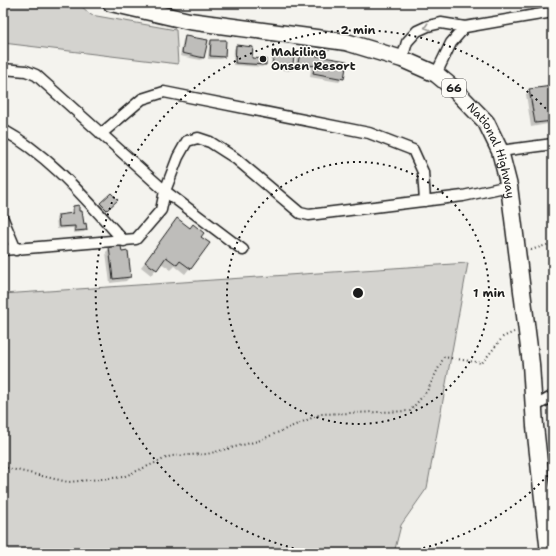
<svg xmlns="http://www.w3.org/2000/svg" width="556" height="556" font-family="'Shantell Sans',sans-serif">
<rect width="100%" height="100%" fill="#f4f3ee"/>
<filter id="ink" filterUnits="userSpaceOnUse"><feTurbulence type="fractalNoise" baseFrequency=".025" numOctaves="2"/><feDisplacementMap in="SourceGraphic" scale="8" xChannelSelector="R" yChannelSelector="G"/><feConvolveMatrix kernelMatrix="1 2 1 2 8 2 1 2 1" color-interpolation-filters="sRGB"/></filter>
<g filter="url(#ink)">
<path fill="#d4d3cf" stroke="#787876" d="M3,3H78L91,15L176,30L178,64L3,43Z
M468,263L427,488L401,525L394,553H3V294Z"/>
<path fill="#0003" d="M321,3H340L322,6Z
M185,37L204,57L201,60L180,56L183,40Z
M211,41L224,57L221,59H208L209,43Z
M236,46L250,58L265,60V65L262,67L233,65L234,49Z
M300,54L343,78L339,82L310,77L311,69L295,66L296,58Z
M274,55L291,69L289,71L270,68L272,57Z
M551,87L553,123L531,127L526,94L530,90Z
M111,194L116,200L104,212L99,206Z
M78,206L79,213L86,230L84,232L73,233V228L57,229L56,218L58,216L71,214V209Z
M177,220L209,243L185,274L175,266L171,270L161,263L151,275L141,267Z
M110,248L121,253L130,277L126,281L110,283L106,252Z"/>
<path fill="#bebdba" stroke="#1c1c1c" d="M185,36L208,40L204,58L182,53Z
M211,40H226L225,57L210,56Z
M236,45L253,47L252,58L266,59V65L235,63Z
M300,53L347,61L344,79L313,73L315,66L298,63Z
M274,54L294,57L292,69L272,66Z
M552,86L553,121L535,123L529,89Z
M111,193L118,200L107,210L100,203Z
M79,205V211H82L84,224L86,223L87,230L75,231V226L59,227L58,215L73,213V206Z
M177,218L190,228L193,224L204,233L201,237L210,243L191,269L180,261L177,265L166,257L157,270L145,262Z
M121,246L122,252L128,251L131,277L113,279L109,247Z"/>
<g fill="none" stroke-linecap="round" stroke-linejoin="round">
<g stroke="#1c1c1c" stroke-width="13">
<path id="street" d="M402,59L407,42L417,31L428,26L441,23L465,27L553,12
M3,69L26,71L36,75L165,191L243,250
M436,74L451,43L465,27
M3,130C51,156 87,201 124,241
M101,134L142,99L164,92L369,133L413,150L423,172L425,201
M500,151L553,144
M3,219L16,250
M3,250L136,239L161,210L165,191L178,157L187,141L198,138L210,142L235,158L300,213L309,215L463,196L509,186
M534,407L553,396"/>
</g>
<g stroke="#1c1c1c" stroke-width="19">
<g id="primary">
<path id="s1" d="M111,3L189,21L346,42L402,59L436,74L453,88L486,122L500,151L509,186L531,364L535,426L549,553"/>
</g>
</g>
<path stroke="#1c1c1c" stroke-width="2" stroke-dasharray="1 3" stroke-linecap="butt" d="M531,250L553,243
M3,467L68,482L123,477L171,456L207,454L258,441L321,414L410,411L427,391L444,357L482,363L503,337L514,332"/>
<use href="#street" stroke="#fdfcf7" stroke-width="10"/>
<use href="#primary" stroke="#fdfcf7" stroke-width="16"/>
</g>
<defs><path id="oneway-chevron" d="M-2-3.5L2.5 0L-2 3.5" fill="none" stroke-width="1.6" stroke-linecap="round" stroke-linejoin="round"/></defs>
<use stroke="#989794" href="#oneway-chevron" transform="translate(427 27) rotate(162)"/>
</g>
<g fill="none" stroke="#1c1c1c" stroke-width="2" stroke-dasharray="2 4">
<circle cx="358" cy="293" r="131"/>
<path d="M552 471A263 263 0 0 1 399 553M317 553A263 263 0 1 1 552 115"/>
</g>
<circle fill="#1c1c1c" stroke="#fdfcf7" stroke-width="1.5" cx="263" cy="59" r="4"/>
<g text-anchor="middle" stroke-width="3" stroke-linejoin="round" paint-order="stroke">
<rect fill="#fdfcf7" stroke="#605f5e" stroke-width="1" x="442" y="79" width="24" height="18" rx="3"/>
<g font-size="11" font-weight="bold" fill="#1c1c1c">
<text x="454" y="92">66</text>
</g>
<g font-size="12" font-weight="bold" fill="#1c1c1c" stroke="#fdfcf7" text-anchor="start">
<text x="271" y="56">Makiling<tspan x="271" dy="14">Onsen Resort</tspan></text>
</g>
<g font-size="12" fill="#1c1c1c" stroke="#fdfcf7">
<text dy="4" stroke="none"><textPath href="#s1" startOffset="432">National Highway</textPath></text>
</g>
</g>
<circle cx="358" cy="293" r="6" fill="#1c1c1c" stroke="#fdfcf7" stroke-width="2"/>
<g font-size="12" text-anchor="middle" font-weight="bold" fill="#1c1c1c" stroke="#fdfcf7" stroke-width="3" stroke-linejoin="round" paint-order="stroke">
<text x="358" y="34">2 min</text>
<text x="489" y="297">1 min</text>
</g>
<rect width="556" height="556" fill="none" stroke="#fdfcf7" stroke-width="16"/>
<rect x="8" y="8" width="540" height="540" fill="none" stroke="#1c1c1c" stroke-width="1.5" filter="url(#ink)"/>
</svg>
